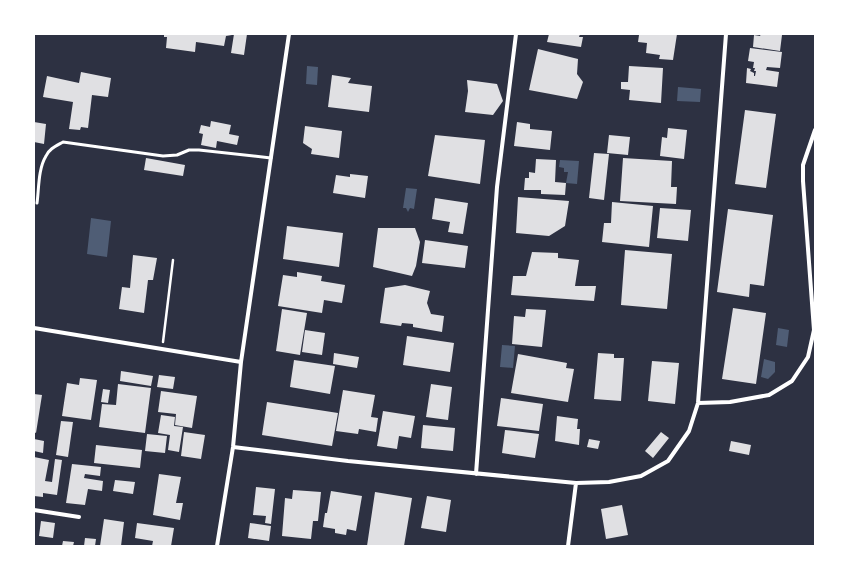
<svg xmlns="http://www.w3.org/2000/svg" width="849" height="580" font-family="Mulish,sans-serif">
<rect width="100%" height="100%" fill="#2d3142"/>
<path fill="#4f5d75" d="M307,66L318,67L317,85L306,84Z
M678,87L701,89L700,102L677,101Z
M560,160L579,161L577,184L566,183L568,172H564V168L559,167Z
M406,188L417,189L414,209L410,208L408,212L406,208H403Z
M91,218L111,221L107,257L87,254Z
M778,328L789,330L787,347L776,345Z
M502,345L515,346L513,368L500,367Z
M764,359L775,362V372L768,379L761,377Z"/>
<path fill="#e0e0e3" d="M164,34H232V35L226,36L224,46L196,42L195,52L166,48L167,37H164Z
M234,34H247L244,55L231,53Z
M549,34H580L579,37H583L581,47L547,42Z
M642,34H677L673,60L659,59L660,55L646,53L647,43L638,42L639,35H642Z
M761,34L782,35L780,51L753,47L754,35L760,36Z
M750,48L782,52L780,68L767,67L766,70L779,72L777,87L746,83L747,68L751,69L750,71L754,73V76H755L756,71H754L755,68H753L754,62L748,61Z
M538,49L578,59L577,74L583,82L577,99L529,90Z
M629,66L663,68L661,103L629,100L630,90L621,89V82H628Z
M81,72L111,78L108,97L92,95L88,128L81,127L80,130L69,129L73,102L43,97L47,76L79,83Z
M332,75L351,78L348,83L372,86L369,112L328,107Z
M467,80L497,84L503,101L493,115L465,112L468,91Z
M745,110L776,114L766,188L735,184Z
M211,121L231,125L229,134L239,136L237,145L217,141L216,148L201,145L203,134L199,133L201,125L210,127Z
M34,122L46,124L44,144L34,142Z
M517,122L530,124V129L552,131L550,150L514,146Z
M305,126L342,131L339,158L311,154L312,149L303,143Z
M668,128L687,130L684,159L660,156L662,137L667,138Z
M435,135L485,140L480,184L428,176Z
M609,135L630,137L628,155L607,153Z
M594,153L609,154L604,200L589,198Z
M146,158L185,165L183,176L144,170Z
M623,158L672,161L671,187H677L676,204L620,201Z
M536,159L556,160L555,182L566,183L565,195L541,194V190H524L525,178H529V172L535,173Z
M350,174L368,176L365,198L333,193L336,175L350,177Z
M518,197L569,201L565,226L549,236L516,233Z
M435,198L468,203L463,234L448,232L450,222L432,219Z
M612,202L653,206L649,247L602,242L604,223H611Z
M660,208L691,210L688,241L657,238Z
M728,209L773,215L764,286L750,284L749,297L717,292Z
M287,226L343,233L339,267L283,259Z
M378,228H415L420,242L416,266L412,276L373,267Z
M425,240L468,246L465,268L422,263Z
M625,250L672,254L667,309L621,305Z
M532,252L558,253V258L579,260L575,286H596L594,301L511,295L513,276H526Z
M133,255L157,258L153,280H148L144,313L119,309L122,287L130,288Z
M297,272L322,276L321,281L345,285L342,303L324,300L322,313L278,306L283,275L297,277Z
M405,285L430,291L427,303L431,314L444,316L442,332L413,327V324L402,323L401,326L380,323L385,288Z
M733,308L766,313L756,384L722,379Z
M282,309L307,313L300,355L276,351Z
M526,309L546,310L542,347L512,344L514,316L525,317Z
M305,330L325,333L322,355L302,352Z
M407,336L454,343L450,372L403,365Z
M334,353L359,357L357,368L333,364Z
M598,353L614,354V358H624L621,401L594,399Z
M518,354L567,363L566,368L574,369L568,402L511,393Z
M294,360L335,366L330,394L290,387Z
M652,361L679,363L675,404L648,401Z
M121,371L153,376L151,386L120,381Z
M159,375L175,377L173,389L157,387Z
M80,378L97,380L91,420L62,416L67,383L79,385Z
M118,384L151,388L145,433L99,427L102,404L116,405Z
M431,384L452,387L448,420L426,417Z
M103,389L110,390L108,403L101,402Z
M343,390L375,395L371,417L378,418L376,432L359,429L358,434L336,431Z
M161,391L197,396L192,428L175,425L176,414L158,412Z
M34,394L42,395L36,433L34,432Z
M501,398L543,404L539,431L497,426Z
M267,402L338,413L332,446L262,435Z
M383,411L415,416L411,438L399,436L397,449L377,446Z
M161,415L175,417L174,426L183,427L179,452L168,450L170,435L158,433Z
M557,416L578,419L577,429H580L579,445L555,441Z
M61,421L73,422L68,457L56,455Z
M423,425L455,428L453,451L421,448Z
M505,430L539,434L535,458L502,453Z
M184,432L205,435L201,459L181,456Z
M661,432L669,438L653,458L645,451Z
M147,434L167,436L165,453L145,451Z
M34,439L44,441L43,453L34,451Z
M589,439L600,441L598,449L587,447Z
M731,441L751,445L749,455L729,451Z
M96,445L142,450L140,468L94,463Z
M34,457L49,460L45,481L52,482L55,459L62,460L57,495L43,493V497L34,496Z
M72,464L101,467L100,476L85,474L84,478L103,481L102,491L88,489L85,505L66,503Z
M159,474L181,477L176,503H183L180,520L153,515Z
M115,480L135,482L133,494L113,491Z
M256,487L275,489L271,524L265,523L266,516L253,515Z
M293,490L321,492L318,521H313L311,539L282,536L285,498L292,499Z
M331,491L362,496L356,531L347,529L346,535L335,533V529L323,527L325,513H327Z
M375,492L412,498L404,546H367Z
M427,496L451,500L446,532L421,528Z
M622,505L628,535L606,539L601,509Z
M104,519L124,522L121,546H100Z
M41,521L55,523L53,538L39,536Z
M137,523L174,528L171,546H152L153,541L135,538Z
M250,523L271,526L269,541L248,538Z
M85,538L96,539L95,546H84Z
M63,541L74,542L73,546H62Z"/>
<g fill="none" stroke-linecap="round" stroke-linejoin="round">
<path stroke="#fff" stroke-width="2.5" d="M163,342L173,260"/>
<path stroke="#fff" stroke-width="3" d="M37,203C39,189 38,169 46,156C49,149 56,146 63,142L163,156L177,155L189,150H199L271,158"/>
<path stroke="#fff" stroke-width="4" d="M34,328L241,362
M698,403L730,402L769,395L792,381L808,357L814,330L803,181V165L815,130
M233,447L348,461L576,483L609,482L641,476L668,461L689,431L698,403L726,34
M476,474L497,187L516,34
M34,510L79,517
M217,546L233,447L241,362L289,34
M568,546L576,483"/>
</g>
<rect width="849" height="580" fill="none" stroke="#ffffff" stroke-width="70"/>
</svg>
